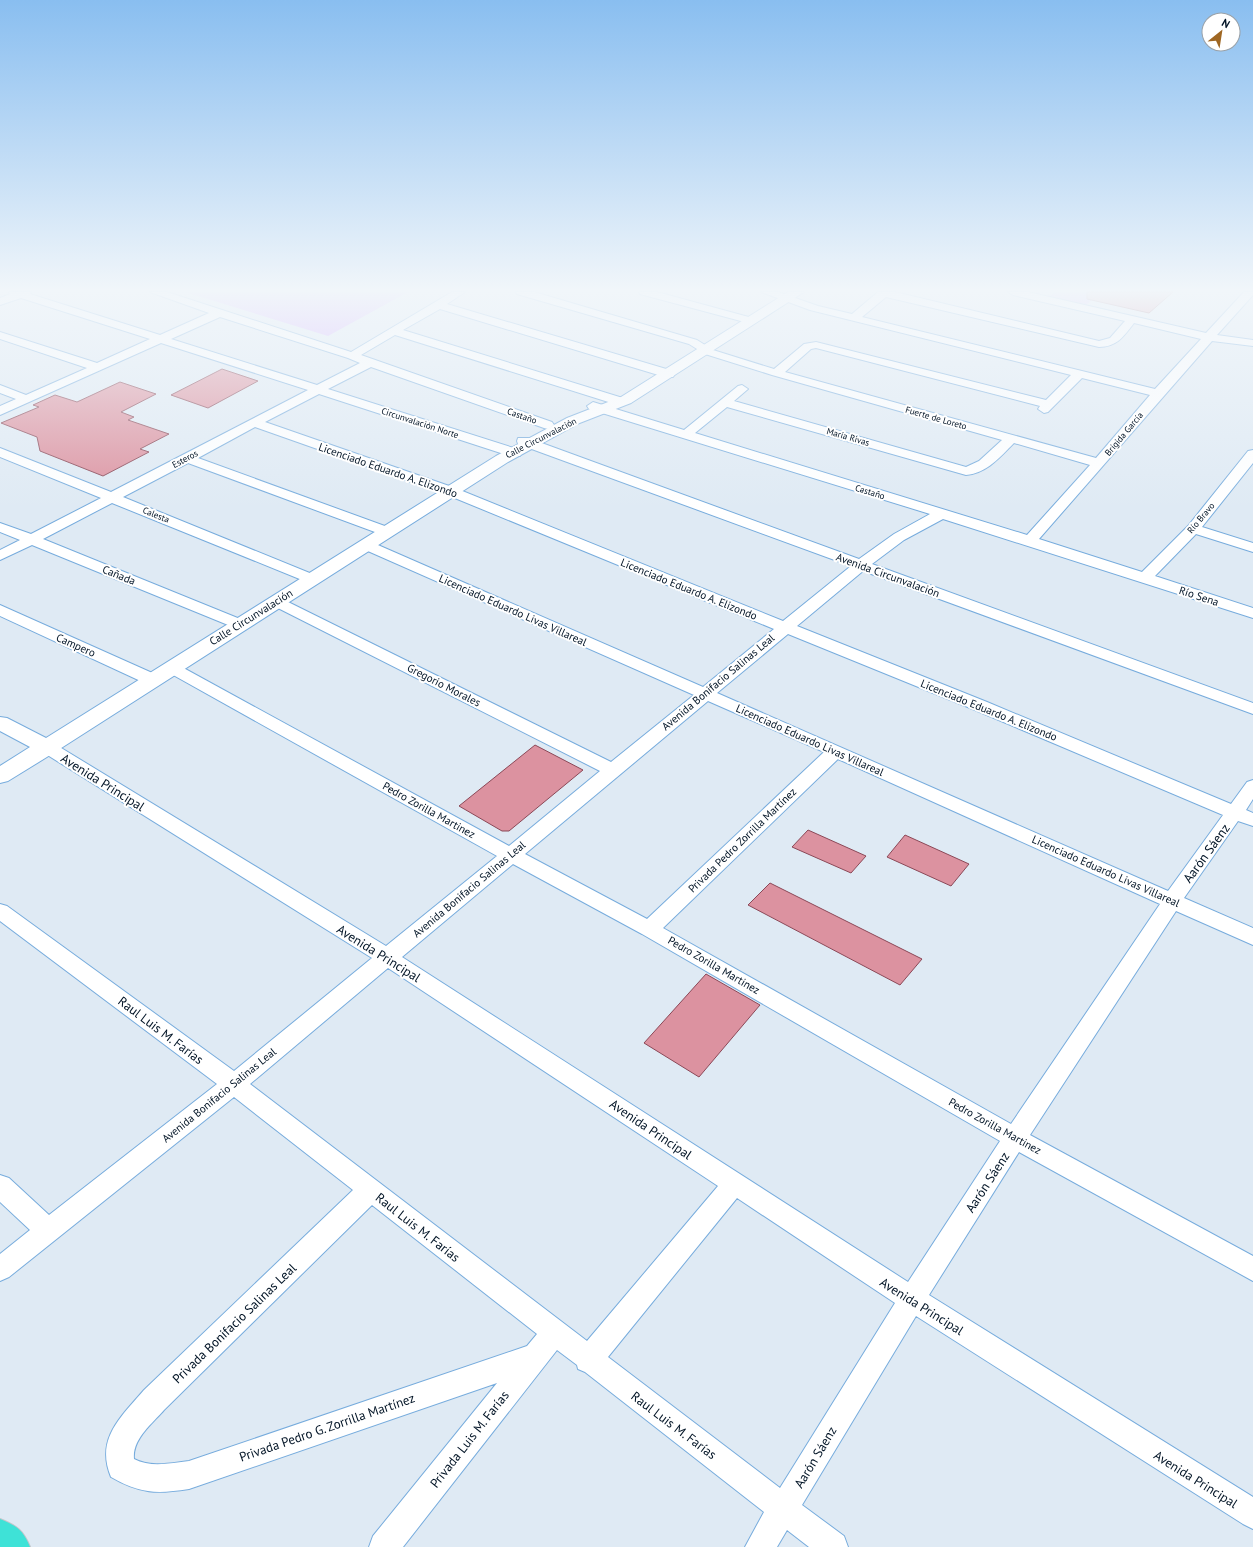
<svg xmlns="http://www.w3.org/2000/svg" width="1253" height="1547" font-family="'PT Sans',sans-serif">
<rect width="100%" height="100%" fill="#dfeaf4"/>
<path fill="#d7afff" d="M185,292H408L328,336Z
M1054,292H1100L1083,308L1046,300Z"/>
<path fill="#dc92a0" stroke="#8b4857" d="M1087,292H1173L1149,313L1087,299Z
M222,369L258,381L208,408L171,395Z
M120,382L156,394L121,412L134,417L128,420L169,434L140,449L149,452L103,476L40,451L37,437L1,423L39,407L33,405L55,395L77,402Z
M535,745L583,770L509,831H502L459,806Z
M808,830L866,856L851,873L792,847Z
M905,835L969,864L951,886L887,857Z
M770,883L922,959L900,985L748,905Z
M706,974L760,1005L699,1077L644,1043Z"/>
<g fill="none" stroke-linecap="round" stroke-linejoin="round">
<g stroke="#77acdd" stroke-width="2">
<path id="minor" d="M9,292H31L30,294L160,335L209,313L150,292H167L351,352L452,292H465L447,304L673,371L675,374L673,377H665L440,309L403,330L626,399L628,402L622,406L618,405L395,335L361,355L552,422L554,425L548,429L544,428L371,367L328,389L520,450L522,453L520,456H510L319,394L265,422L455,488L783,621L851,566L518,444L517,441L518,438H528L859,559L894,534L930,514L589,409L587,406L593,402L684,430L738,386L742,385L748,389L734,401L966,467L979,461L1002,440L772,375L705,354L689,344L517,294L516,292H534L697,340L713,350L774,369L804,344L816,342L1046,400L1071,375L810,310L761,292H778L818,306L852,314L878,292H895L1099,341L1110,338L1125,321L1013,295L1008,292H1028L1206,333L1244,292H1253V295L1217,335L1253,340V346L1212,341L1039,539L1142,572L1188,526L1248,451L1253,450V463L1202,527L1253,543V552L1196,534L1155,576L1253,608V618L943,519L904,540L872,564L1253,703V714L863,571L797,626L987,702L1231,804L1247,782L1253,780V799L1246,810L1253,813V826L1238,821L1184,898L1253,928V945L1176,911L1030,1135L1253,1256V1281L1019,1152L929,1295L1253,1497V1529L1243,1524L916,1316L802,1505L844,1536L848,1547H809L787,1530L777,1547H745L764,1512L585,1372L578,1369L577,1365L557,1350L403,1547H369L373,1536L497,1383L189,1489C157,1494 140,1494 111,1477C95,1439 121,1417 144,1390L353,1190L234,1097L9,1277L0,1281V1254L30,1230L0,1202V1175L9,1178L49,1215L217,1084L0,921V904L7,906L234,1071L372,958L41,751L38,747L41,743L47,741L53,743L386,946L497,856L166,671L164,668L166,665L172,663L178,665L509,846L600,771L270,604L267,601L270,598H280L611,762L694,695L361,548L359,545L361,542H371L703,687L774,629L445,494L255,427L198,458L393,529L395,532L393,535H383L188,463L123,497L317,576L319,579L317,582H307L112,503L43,539L245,621L247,624L245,627H233L32,545L0,560V550L20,540L0,532V523L31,534L101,498L0,457V448L111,492L308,390L161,343L0,415V406L16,399L0,393V385L26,395L87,368L0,339V332L97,363L150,339L21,298L0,305V298L10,294ZM886,297L1099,347C1117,347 1124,336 1134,323L1201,339L1155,389L862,317ZM220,317L348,358L360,363L317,385L171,339ZM816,348L1040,406L1038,409L1044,413L1048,412L1082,378L1150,395L1096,458L785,372L811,349ZM727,407L966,475C987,473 1000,457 1014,443L1090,465L1027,535L695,433ZM788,634L975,710L1223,815L1168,891L717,693ZM708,701L824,752L647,919L525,854ZM838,759L1160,904L1011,1124L663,928ZM513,864L642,934L1000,1141L908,1282L402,957ZM388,968L718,1186L587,1341L250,1084ZM737,1198L895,1303L780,1488L608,1357ZM372,1205L537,1334L527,1346L189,1461C171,1463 151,1468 134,1459C132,1439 152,1424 164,1410Z
M639,292H657L756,319L757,321L752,324L640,294Z
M0,605L159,676L161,680L159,684L153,685L147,684L0,616Z"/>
</g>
<g stroke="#77acdd" stroke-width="2">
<path id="tertiary" d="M788,292H804L631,403L577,424L508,462L55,752L8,781L0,783V766L30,747L0,731V717L7,718L46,738L496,456L567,418L621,397Z"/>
</g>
<g stroke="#c2c6cb" stroke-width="2">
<path id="trunk" d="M0,1519C17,1526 23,1530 30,1547H0Z"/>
</g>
<use href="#minor" fill="#fff" fill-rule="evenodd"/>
<use href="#tertiary" fill="#fff" fill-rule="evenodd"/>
<use href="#trunk" fill="#3ee2d7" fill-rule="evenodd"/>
</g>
<linearGradient id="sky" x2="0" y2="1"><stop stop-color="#89bef0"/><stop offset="0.57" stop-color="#f1f6fa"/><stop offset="1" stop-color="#f1f6fa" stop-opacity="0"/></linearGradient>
<rect width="1253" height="509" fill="url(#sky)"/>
<g text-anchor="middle" stroke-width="4" stroke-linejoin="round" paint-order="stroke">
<g font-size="9" fill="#011325" stroke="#fff">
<text transform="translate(522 416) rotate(19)" y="3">Castaño</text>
<text transform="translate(936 418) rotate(16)" y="3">Fuerte de Loreto</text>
<text transform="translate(420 423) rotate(18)" y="3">Circunvalación Norte</text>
<text transform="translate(1124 434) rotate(-50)" y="3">Brígida García</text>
<text transform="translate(848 437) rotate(16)" y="3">María Rivas</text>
<text transform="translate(541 438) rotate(-27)" y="3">Calle Circunvalación</text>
<text transform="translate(185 459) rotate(-28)" y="3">Esteros</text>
<text transform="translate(870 492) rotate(17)" y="3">Castaño</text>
<text transform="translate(156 515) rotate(22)" y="3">Calesta</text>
<text transform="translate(1201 518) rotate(-50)" y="3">Río Bravo</text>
</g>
<g font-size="11" fill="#011325" stroke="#fff">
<text transform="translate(388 470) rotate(19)" y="4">Licenciado Eduardo A. Elizondo</text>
<text transform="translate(119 575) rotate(22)" y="4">Cañada</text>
<text transform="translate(888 575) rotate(20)" y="4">Avenida Circunvalación</text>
<text transform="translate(689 589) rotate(22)" y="4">Licenciado Eduardo A. Elizondo</text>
<text transform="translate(1199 596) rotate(18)" y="4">Río Sena</text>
<text transform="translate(513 610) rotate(24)" y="4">Licenciado Eduardo Livas Villareal</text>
<text transform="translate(251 617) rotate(-32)" y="4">Calle Circunvalación</text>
<text transform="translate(76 645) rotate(24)" y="4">Campero</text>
<text transform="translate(718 682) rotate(-40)" y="4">Avenida Bonifacio Salinas Leal</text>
<text transform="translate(444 685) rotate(27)" y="4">Gregorio Morales</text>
<text transform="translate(989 710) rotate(22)" y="4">Licenciado Eduardo A. Elizondo</text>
<text transform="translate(810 740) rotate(24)" y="4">Licenciado Eduardo Livas Villareal</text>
<text transform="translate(429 810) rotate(29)" y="4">Pedro Zorilla Martinez</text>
<text transform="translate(742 840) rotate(-44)" y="4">Privada Pedro Zorrilla Martínez</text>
<text transform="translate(1106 871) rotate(24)" y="4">Licenciado Eduardo Livas Villareal</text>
<text transform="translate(469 889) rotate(-40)" y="4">Avenida Bonifacio Salinas Leal</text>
<text transform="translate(714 965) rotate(30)" y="4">Pedro Zorilla Martinez</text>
<text transform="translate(219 1095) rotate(-39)" y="4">Avenida Bonifacio Salinas Leal</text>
<text transform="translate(995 1126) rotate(29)" y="4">Pedro Zorilla Martinez</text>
</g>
<g font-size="13" fill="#011325" stroke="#fff">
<text transform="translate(103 782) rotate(32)" y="5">Avenida Principal</text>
<text transform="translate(1206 853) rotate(-54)" y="5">Aarón Sáenz</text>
<text transform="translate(379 953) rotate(32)" y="5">Avenida Principal</text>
<text transform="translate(161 1030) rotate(37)" y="5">Raul Luis M. Farías</text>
<text transform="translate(651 1129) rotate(34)" y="5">Avenida Principal</text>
<text transform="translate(987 1182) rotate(-57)" y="5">Aarón Sáenz</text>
<text transform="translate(418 1227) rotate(38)" y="5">Raul Luis M. Farías</text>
<text transform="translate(922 1306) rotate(32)" y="5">Avenida Principal</text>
<text transform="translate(234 1323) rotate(-44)" y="5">Privada Bonifacio Salinas Leal</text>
<text transform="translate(674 1425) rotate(37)" y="5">Raul Luis M. Farías</text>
<text transform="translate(327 1427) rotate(-19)" y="5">Privada Pedro G. Zorrilla Martínez</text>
<text transform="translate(469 1439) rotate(-52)" y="5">Privada Luis M. Farías</text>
<text transform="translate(815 1457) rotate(-59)" y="5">Aarón Sáenz</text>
<text transform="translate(1196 1479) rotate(32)" y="5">Avenida Principal</text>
</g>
</g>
<g transform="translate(1221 32) rotate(30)"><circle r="19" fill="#ffffff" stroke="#99a1a8"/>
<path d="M0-3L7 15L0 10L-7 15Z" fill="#9f6723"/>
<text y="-6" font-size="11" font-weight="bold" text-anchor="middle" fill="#011325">N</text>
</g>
</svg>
